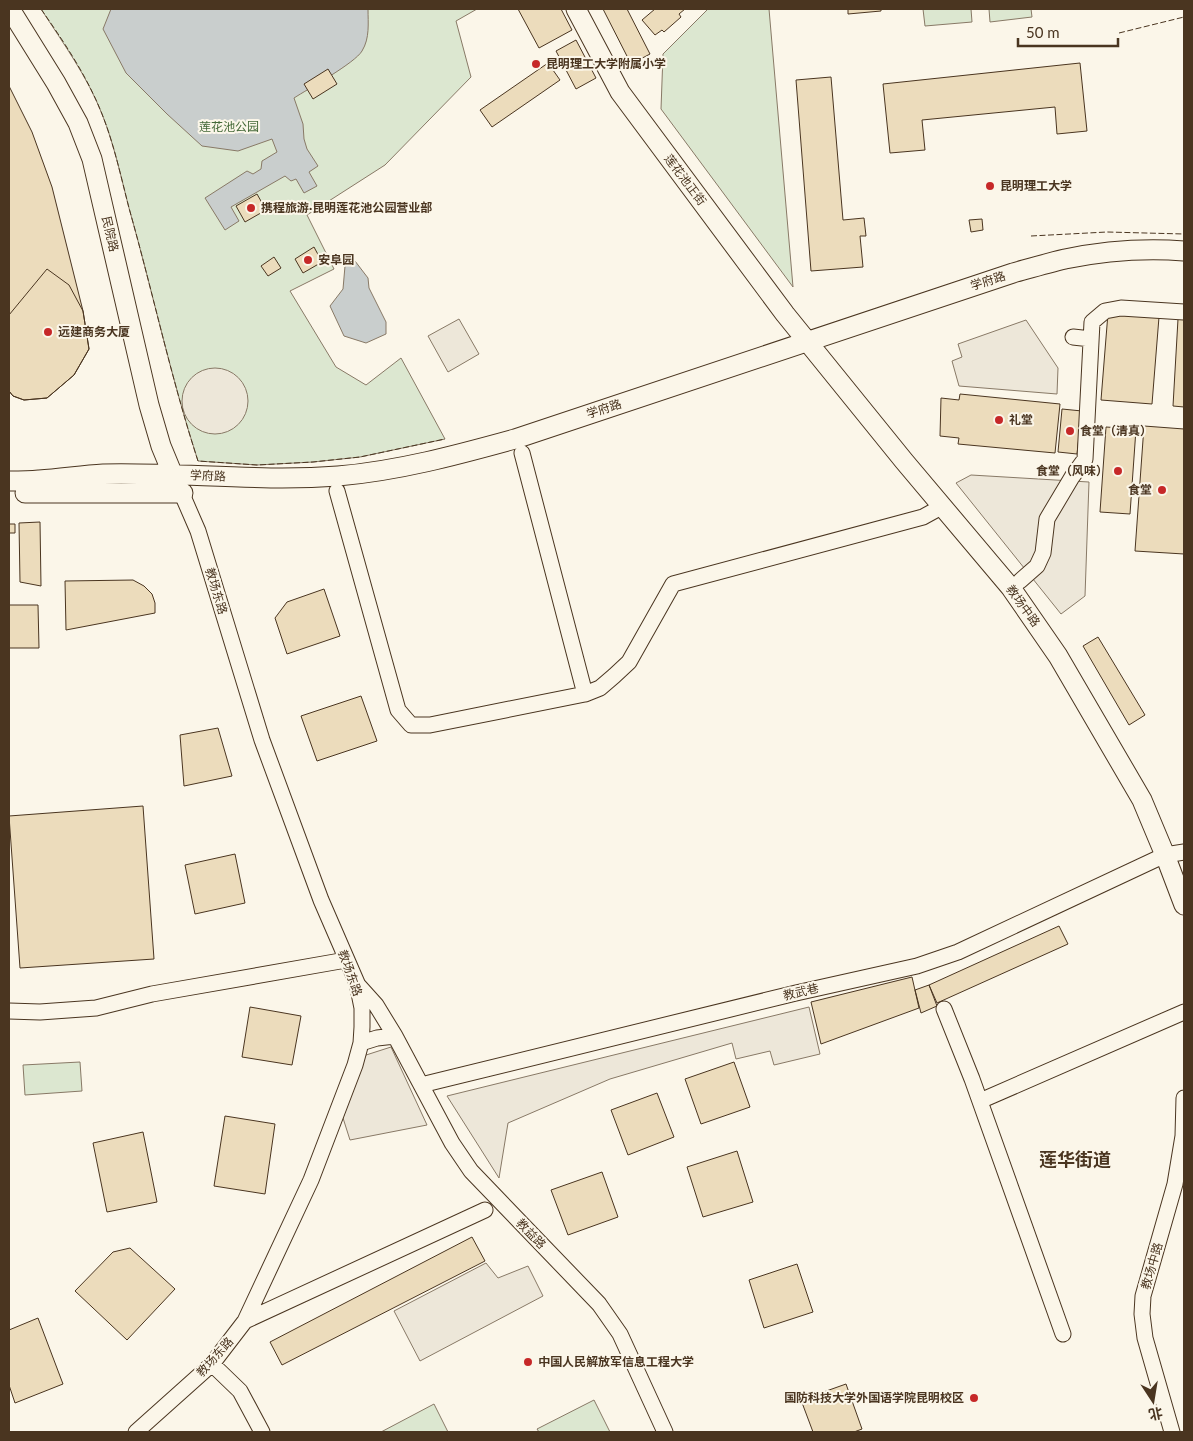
<svg xmlns="http://www.w3.org/2000/svg" width="1193" height="1441" font-family="Lato,'Noto Sans SC',sans-serif">
<rect width="100%" height="100%" fill="#fbf6e9"/>
<path fill="#dce7d0" stroke="#887966" d="M41,9H477L456,21L471,77L385,165L307,215L334,269L290,291L336,367L366,385L401,358L445,439L360,457L313,462L257,465L198,461C171,378 153,293 129,208C121,177 114,144 102,114C87,76 63,43 41,9Z
M708,9H769L793,287L661,109L663,54Z
M923,9H971L972,22L925,26Z
M989,9H1031L1032,17L990,22Z
M80,1062L82,1091L25,1095L23,1065Z
M594,1400L610,1432H539L537,1429Z
M434,1404L448,1432H381Z"/>
<path fill="#ede7d9" stroke="#887966" d="M459,319L479,354L448,372L428,336Z
M1026,320L1058,368L1057,394L959,386L952,361L962,357L958,344Z
M182 401a33 33 0 1 1 66 0a33 33 0 1 1-66 0Z
M971,475L1089,482L1085,596L1061,614L956,483Z
M809,1007L820,1054L774,1065L770,1051L736,1059L732,1043L610,1079L508,1123L499,1178L447,1096Z
M391,1047L427,1125L350,1140L343,1118L363,1056Z
M486,1263L498,1278L528,1266L543,1296L420,1361L394,1311Z"/>
<path fill="#c9cecd" stroke="#887966" d="M111,9H368C368,23 370,38 362,51C355,63 308,89 294,98L303,124L304,139L307,149L318,166L309,172L317,186L304,193L296,179L291,181L285,176L231,207L239,221L225,230L205,198L247,171L253,174L261,169L262,161L277,152L272,139L238,151L202,146L167,114L126,73L103,29Z
M355,261L368,278L369,288L386,322V334L366,343L344,336L330,306L343,289L345,266Z"/>
<path fill="#ecdcbc" stroke="#4a3520" d="M518,9H561L572,30L539,48Z
M603,9H627L650,54L631,64Z
M655,9H685L679,14L681,17L664,32L662,30L655,35L642,20Z
M848,9H881V11L848,14Z
M576,40L596,78L576,89L556,51Z
M548,63L560,80L492,127L480,110Z
M1080,63L1087,131L1057,134L1055,107L922,120L925,150L890,153L883,84Z
M328,69L337,84L313,99L304,84Z
M831,77L843,220L864,218L866,236H860L863,267L811,271L796,80Z
M9,86L32,132L52,187L83,311L89,349L74,375L47,398L24,400L13,396L9,391Z
M257,194L266,210L245,222L236,206Z
M982,219L983,230L971,232L969,220Z
M314,247L322,262L303,273L295,259Z
M274,257L281,268L268,276L261,266Z
M47,269L69,285L83,311L89,349L74,375L47,398L24,400L13,396L9,391V315Z
M1108,313L1159,317L1152,404L1101,400Z
M1178,319H1184V407L1173,406Z
M960,394L1060,404L1055,453L958,444L959,438L940,436L941,398L959,400Z
M1062,409L1082,411L1077,454L1058,452Z
M1144,426L1184,429V554L1135,551Z
M1106,427L1136,429L1130,514L1100,512Z
M40,522L41,586L20,582L19,523Z
M9,524H15V533H9Z
M133,580L144,586L152,594L155,603V613L66,630L65,581Z
M324,589L340,636L287,654L275,618L287,602Z
M9,605H38L39,648H9Z
M1098,637L1145,715L1129,725L1083,646Z
M361,696L377,741L317,761L301,716Z
M218,728L232,776L184,786L180,735Z
M143,806L154,959L20,968L9,816Z
M235,854L245,903L195,914L185,865Z
M1059,926L1068,944L937,1003L929,985Z
M912,977L919,1008L821,1044L811,1002Z
M929,985L937,1006L921,1013L915,990Z
M250,1007L301,1016L292,1065L242,1057Z
M734,1062L750,1107L701,1124L685,1079Z
M657,1093L674,1137L628,1155L611,1110Z
M225,1116L275,1124L265,1194L214,1186Z
M143,1132L157,1202L107,1212L93,1143Z
M737,1151L753,1202L703,1217L687,1167Z
M602,1172L618,1217L568,1235L551,1190Z
M472,1237L485,1261L282,1365L270,1342Z
M130,1248L175,1289L127,1340L75,1291L113,1252Z
M797,1264L813,1312L764,1328L749,1280Z
M38,1318L63,1384L15,1403L9,1385V1330Z
M846,1384L862,1429L854,1432H813L801,1400Z"/>
<g fill="none" stroke-linecap="round" stroke-linejoin="round">
<g stroke="#4a3520" stroke-width="17">
<path id="minor" d="M1073,337L1091,339
M522,453L585,694
M337,491L398,710L411,725H430L585,694L600,688L614,676L629,662L673,584L923,517L943,506
M1020,581L1037,566L1043,553L1047,519L1072,477L1085,459L1092,322L1105,311L1121,308L1184,312
M358,985L376,1005L395,1036L377,1038L361,1043
M944,1009L972,1079L1063,1334
M9,1011L40,1012L96,1008L152,994L346,960
M395,1036L452,1143L471,1171L599,1304L620,1334L665,1432
M421,1085L796,993L917,966L958,952L1165,855L1184,852
M980,1101L1184,1012
M245,1321L485,1210
M212,1364L240,1391L262,1432
M136,1432L212,1364L245,1321L311,1180L355,1065L361,1043L362,1027V1008L357,983L321,900L262,740L198,531L178,485
M1172,1432L1145,1338L1142,1314L1143,1296L1175,1184L1183,1136L1184,1098"/>
</g>
<g stroke="#4a3520" stroke-width="21">
<path id="major" d="M10,9L56,83L78,123L92,159L149,405L161,446L173,475
M576,9L620,92L785,314L904,461L1011,588L1058,656L1142,800L1165,855L1184,905
M9,481C19,481 29,481 39,480C60,479 82,475 103,474C181,472 260,482 338,476C398,471 457,455 515,439L1013,273C1031,268 1048,263 1065,259C1104,251 1145,248 1184,251
M25,493H183"/>
</g>
<use href="#minor" stroke="#fbf6e9" stroke-width="15"/>
<use href="#major" stroke="#fbf6e9" stroke-width="19"/>
<path stroke="#4a3520" stroke-width="1" stroke-dasharray="6 2.5" stroke-linecap="butt" d="M41,9C64,42 87,76 102,114C114,144 121,177 129,208C153,293 171,378 198,461L257,465L313,462L360,457L445,439
M1119,33L1184,17
M1031,236L1107,232L1184,234"/>
</g>
<g fill="#c62828" stroke="#fbf6e9" stroke-width="2">
<circle cx="536" cy="64" r="5"/>
<circle cx="990" cy="186" r="5"/>
<circle cx="251" cy="208" r="5"/>
<circle cx="308" cy="260" r="5"/>
<circle cx="48" cy="332" r="5"/>
<circle cx="999" cy="420" r="5"/>
<circle cx="1070" cy="431" r="5"/>
<circle cx="1118" cy="471" r="5"/>
<circle cx="1162" cy="490" r="5"/>
<circle cx="528" cy="1362" r="5"/>
<circle cx="974" cy="1398" r="5"/>
</g>
<g text-anchor="middle" stroke-width="4" stroke-linejoin="round" paint-order="stroke">
<g font-size="12" font-weight="bold" fill="#4a3520" stroke="#fbf6e9" text-anchor="start">
<text x="546" y="68">昆明理工大学附属小学</text>
<text x="1000" y="190">昆明理工大学</text>
<text x="261" y="212">携程旅游·昆明莲花池公园营业部</text>
<text x="318" y="264">安阜园</text>
<text x="58" y="336">远建商务大厦</text>
<text x="1009" y="424">礼堂</text>
<text x="1080" y="435">食堂（清真）</text>
<text x="1108" y="475" text-anchor="end">食堂（风味）</text>
<text x="1152" y="494" text-anchor="end">食堂</text>
<text x="538" y="1366">中国人民解放军信息工程大学</text>
<text x="964" y="1402" text-anchor="end">国防科技大学外国语学院昆明校区</text>
</g>
<g font-size="12" fill="#436837" stroke="#fbf6e9">
<text x="229" y="131">莲花池公园</text>
</g>
<g font-size="12" fill="#4a3520" stroke="#fbf6e9">
<text transform="translate(685 180) rotate(53)" y="4">莲花池正街</text>
<text transform="translate(110 234) rotate(77)" y="4">民院路</text>
<text transform="translate(988 281) rotate(-18)" y="4">学府路</text>
<text transform="translate(604 409) rotate(-18)" y="4">学府路</text>
<text transform="translate(208 476) rotate(2)" y="4">学府路</text>
<text transform="translate(216 591) rotate(73)" y="4">教场东路</text>
<text transform="translate(1023 606) rotate(54)" y="4">教场中路</text>
<text transform="translate(350 973) rotate(70)" y="4">教场东路</text>
<text transform="translate(801 992) rotate(-13)" y="4">教武巷</text>
<text transform="translate(531 1234) rotate(46)" y="4">教益路</text>
<text transform="translate(1152 1266) rotate(-74)" y="4">教场中路</text>
<text transform="translate(215 1357) rotate(-48)" y="4">教场东路</text>
</g>
<g font-size="18" font-weight="bold" fill="#4a3520" stroke="#fbf6e9">
<text x="1075" y="1166">莲华街道</text>
</g>
</g>
<rect width="1193" height="1441" fill="none" stroke="#4a3520" stroke-width="20"/>
<g transform="translate(1153 1401) rotate(168)" stroke="#fbf6e9" stroke-width="4" paint-order="stroke">
<path d="M0-4L9 19L0 12L-9 19Z" fill="#4a3520"/>
<text y="-8" font-size="14" font-weight="bold" text-anchor="middle" fill="#4a3520">北</text>
</g>
<path d="M1018 38v8h100v-8" fill="none" stroke="#4a3520" stroke-width="2.5"/>
<text x="1026" y="38" font-size="15" fill="#4a3520" stroke="#fbf6e9" stroke-width="4" paint-order="stroke">50 m</text>
</svg>
